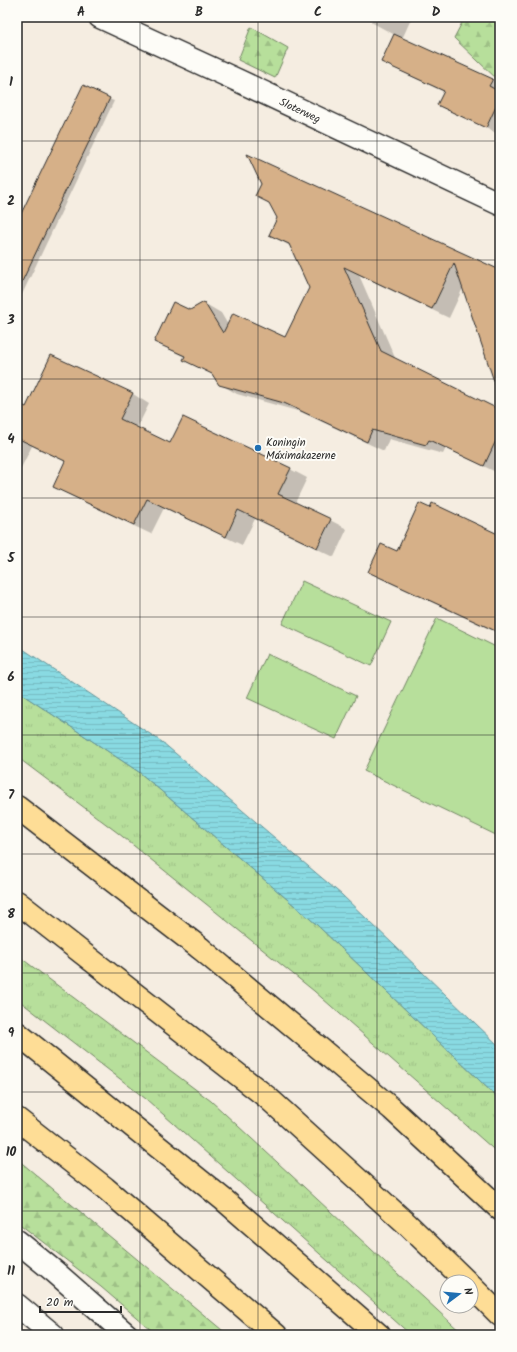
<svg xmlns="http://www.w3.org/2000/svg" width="517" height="1352" font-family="Kalam,sans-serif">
<defs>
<pattern id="grass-tufts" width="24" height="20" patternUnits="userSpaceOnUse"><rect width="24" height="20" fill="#b7df9b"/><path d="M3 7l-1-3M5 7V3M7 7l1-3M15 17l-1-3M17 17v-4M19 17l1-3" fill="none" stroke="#9ec086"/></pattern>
<pattern id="forest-firs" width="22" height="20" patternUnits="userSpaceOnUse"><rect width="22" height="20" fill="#b7df9b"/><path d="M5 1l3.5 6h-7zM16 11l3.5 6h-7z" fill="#9ec086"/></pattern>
<pattern id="water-rules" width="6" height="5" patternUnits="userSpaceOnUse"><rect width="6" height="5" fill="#89dae2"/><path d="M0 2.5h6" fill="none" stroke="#76bbc2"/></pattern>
</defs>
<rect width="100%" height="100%" fill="#f5ede1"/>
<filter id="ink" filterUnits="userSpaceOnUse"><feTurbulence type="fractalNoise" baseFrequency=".025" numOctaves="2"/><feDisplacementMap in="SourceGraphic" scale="8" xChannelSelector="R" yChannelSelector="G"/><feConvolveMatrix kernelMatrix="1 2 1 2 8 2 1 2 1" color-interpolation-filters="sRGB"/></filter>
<g filter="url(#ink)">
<path fill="url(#grass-tufts)" stroke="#718563" d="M17,691L139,772L316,924L500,1100V1155L314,991L118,833L17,757Z
M17,955L211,1101L464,1335H411L146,1099L17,999Z"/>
<path fill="url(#forest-firs)" stroke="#718563" d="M465,17H500V82L454,38Z
M251,27L288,48L275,78L238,60Z
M17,1159L228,1335H157L101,1287L17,1222Z"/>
<path fill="#b7df9b" stroke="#718563" d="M302,581L391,622L371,666L282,624Z
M437,618L500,649V837L364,771Z
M267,654L356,696L336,739L247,698Z"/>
<path fill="url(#water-rules)" stroke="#639499" d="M17,645L162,742L342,895L500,1047V1100L316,924L139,772L17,691Z"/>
<path fill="#0003" d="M373,17H412L402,39L500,84L499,92L500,93V124L496,133L438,105L444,92L392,67L395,35L371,22Z
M109,99L114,101L17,305V225Z
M256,196L500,272V394L463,288L449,318L359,275L396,360L500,411V474L446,448L443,454L389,439L384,451L301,412L237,394L220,384L214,375L201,369L185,359L186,358L156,342L190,311L204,303L221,313L228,325L285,339L310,288L290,246L270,235L278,218L271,204Z
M52,356L133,394L149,404L137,428L171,444L290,469L307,478L295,503L330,520L347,529L334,557L255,519L242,545L164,508L151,534L71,496L55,487L66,462L32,446L19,472L17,471V404L27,409Z
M500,536V634L386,581L370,571L398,553Z"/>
<path fill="#d6b088" stroke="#2b2b2b" d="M394,34L493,79L489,86L500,92V98L486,128L437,105L444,91L381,62Z
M83,85L110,98L17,292V222Z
M247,154L500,270V386L496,387L454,263L432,309L344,267L381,351L500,410V432L484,466L429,440L426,445L372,430L367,442L284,403L219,385L212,374L183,360L185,356L154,342L173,302L190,310L204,302L223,333L233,313L285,337L309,288L289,244L269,235L277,218L269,203L255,196L261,184Z
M51,355L133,393L120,419L170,443L183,417L291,468L278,494L331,519L317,548L238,510L226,537L147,499L134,525L53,487L65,461L17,438V403L26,407Z
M419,503L430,508L432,503L500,535V633L368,572L381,544L397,551Z"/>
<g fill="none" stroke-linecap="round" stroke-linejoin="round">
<g stroke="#2b2b2b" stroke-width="25">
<path id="minor" d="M100,17L239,81L500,204"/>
</g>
<g stroke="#2b2b2b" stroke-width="25">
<path id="tertiary" d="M17,1241L55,1272L127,1335
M17,1305L53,1335"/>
</g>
<g stroke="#2b2b2b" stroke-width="25">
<path id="trunk" d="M17,807L200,948"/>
</g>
<g stroke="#2b2b2b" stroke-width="25">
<path id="motorway" d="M17,902L268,1098L407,1224L467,1282
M200,948L392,1109L500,1209
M17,1033L224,1200L379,1335
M17,1119L105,1188L276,1335
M471,1286L500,1315"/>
</g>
<use href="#minor" stroke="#fdfcf7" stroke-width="22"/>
<use href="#tertiary" stroke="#fdfcf7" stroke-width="22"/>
<use href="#trunk" stroke="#fedd96" stroke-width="22"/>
<use href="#motorway" stroke="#fedd96" stroke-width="22"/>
</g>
</g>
<path fill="none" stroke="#2b2b2b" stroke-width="1" stroke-opacity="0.55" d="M140,17V1335M258,17V1335M377,17V1335M17,141H500M17,260H500M17,379H500M17,498H500M17,617H500M17,735H500M17,854H500M17,973H500M17,1092H500M17,1211H500"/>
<circle fill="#1f6fb2" stroke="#fdfcf7" stroke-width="1.5" cx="258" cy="448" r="4"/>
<g text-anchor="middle" stroke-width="4" stroke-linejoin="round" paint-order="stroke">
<g font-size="11" fill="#2b2b2b" stroke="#fdfcf7">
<text transform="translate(300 110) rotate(25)" y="4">Sloterweg</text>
</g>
<g font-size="11" fill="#2b2b2b" stroke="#fdfcf7" text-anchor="start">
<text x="266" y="446">Koningin<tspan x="266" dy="13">Máximakazerne</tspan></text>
</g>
</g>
<rect width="517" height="1352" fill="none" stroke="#fdfcf7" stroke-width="44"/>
<g transform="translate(459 1294) rotate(74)"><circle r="19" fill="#fdfcf7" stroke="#a9a8a5"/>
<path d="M0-3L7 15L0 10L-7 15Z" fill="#1f6fb2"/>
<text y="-6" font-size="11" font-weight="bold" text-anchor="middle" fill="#2b2b2b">N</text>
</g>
<path d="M40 1306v6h81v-6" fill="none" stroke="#2b2b2b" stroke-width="2"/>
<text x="46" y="1306" font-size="12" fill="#2b2b2b" stroke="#fdfcf7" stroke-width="3" paint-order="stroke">20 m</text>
<rect x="22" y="22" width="473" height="1308" fill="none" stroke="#2b2b2b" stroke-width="1.5"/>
<g font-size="13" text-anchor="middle" font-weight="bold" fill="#2b2b2b">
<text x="81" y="16">A</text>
<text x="199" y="16">B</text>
<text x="318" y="16">C</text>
<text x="436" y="16">D</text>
<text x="11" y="86">1</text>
<text x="11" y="205">2</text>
<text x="11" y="324">3</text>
<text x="11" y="443">4</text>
<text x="11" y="562">5</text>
<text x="11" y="681">6</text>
<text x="11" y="799">7</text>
<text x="11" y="918">8</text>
<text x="11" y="1037">9</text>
<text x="11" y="1156">10</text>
<text x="11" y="1275">11</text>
</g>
</svg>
